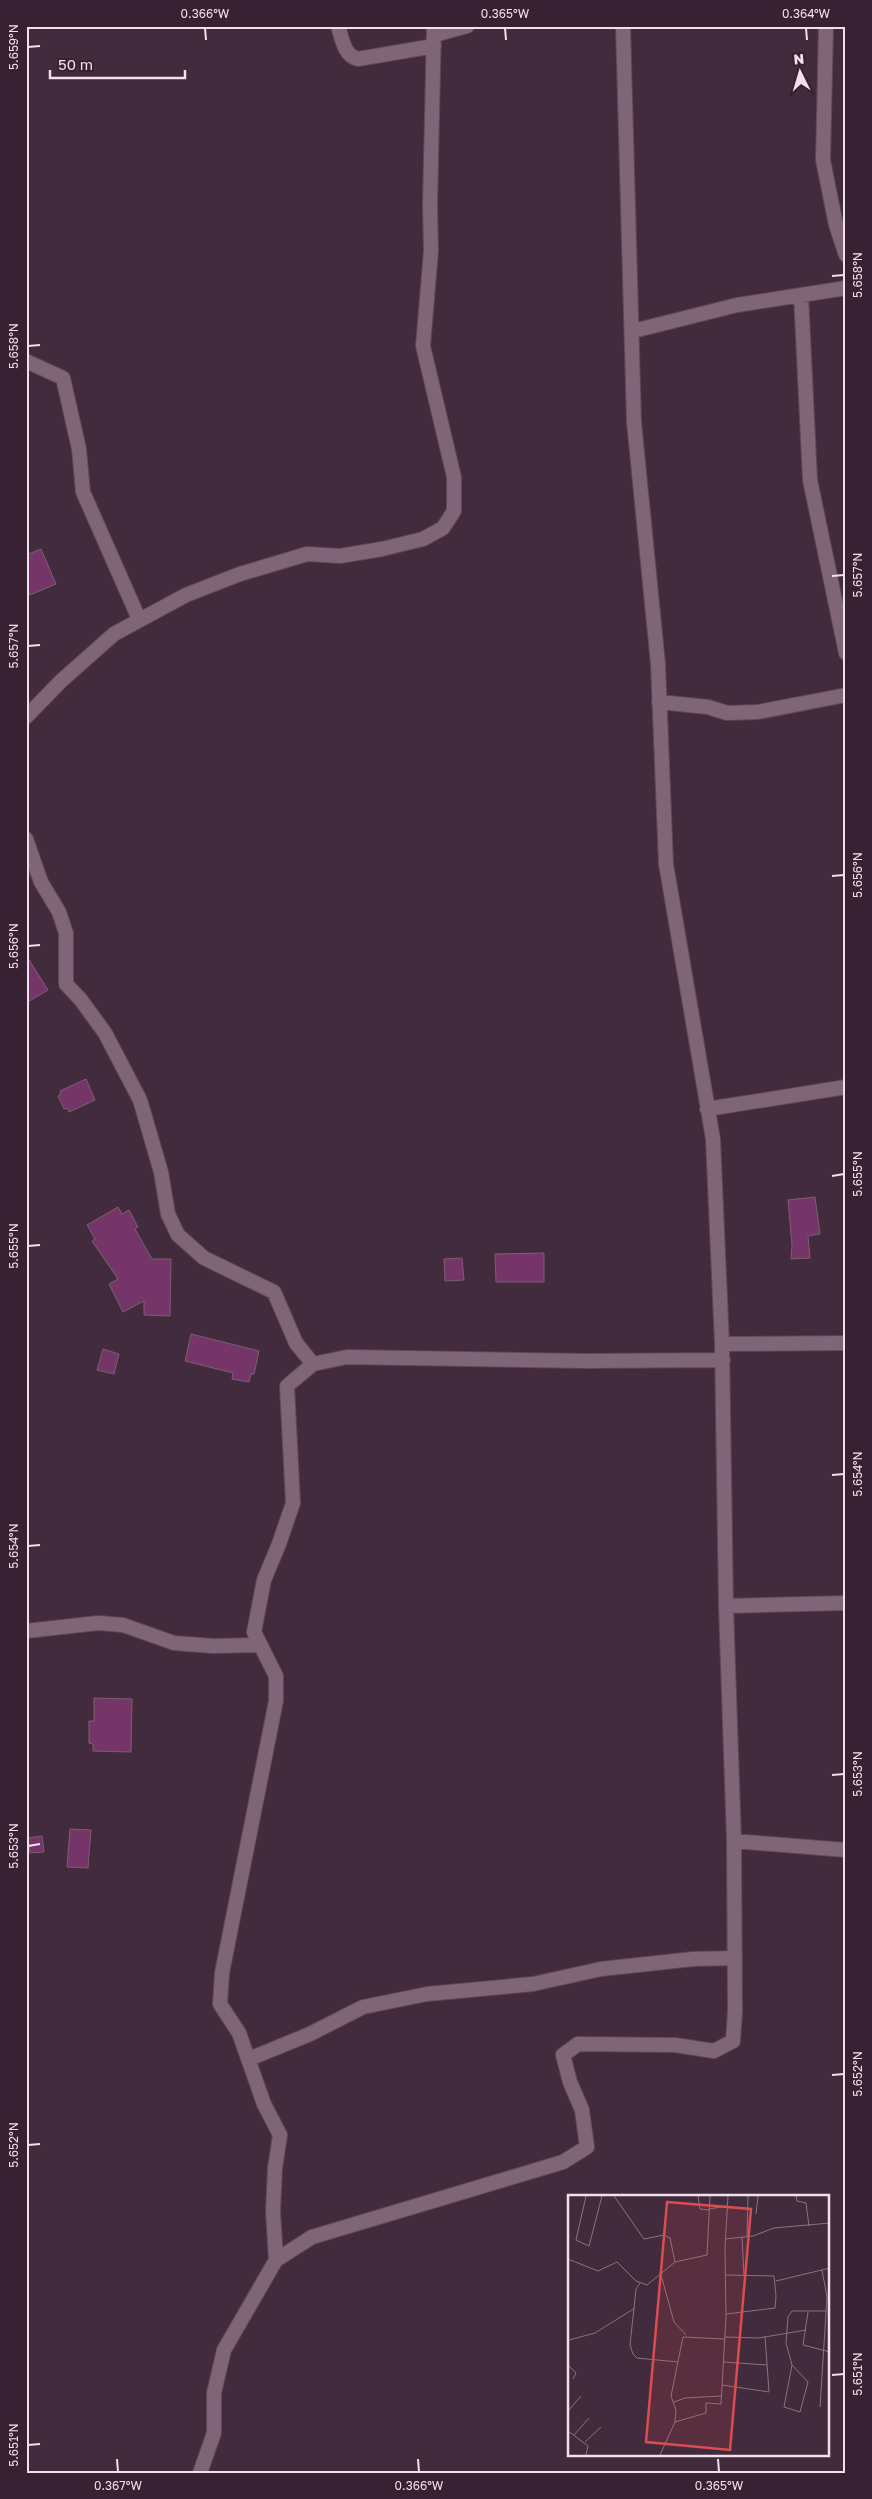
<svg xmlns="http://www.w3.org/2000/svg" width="872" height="2499" font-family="'Golos Text',sans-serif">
<rect width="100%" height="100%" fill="#422b3c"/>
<path fill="#763569" stroke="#7a6073" d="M41,549L56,584L30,595L26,587V555Z
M26,955L48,990L26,1003Z
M86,1079L95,1100L69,1112L67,1108L64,1109L58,1096L61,1094L60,1091Z
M815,1197L820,1234L808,1236L810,1258L791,1259L792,1245L788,1200Z
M118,1207L122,1214L129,1210L138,1227L135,1229L152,1259H171L170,1316L144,1315V1301L123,1312L109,1284L118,1279L92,1241L95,1239L87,1225Z
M544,1253V1282H496L495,1254Z
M462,1258L464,1280L445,1281L444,1259Z
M191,1334L259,1351L254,1374H251L249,1382L232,1379L233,1373L185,1361Z
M103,1349L119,1354L114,1374L97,1370Z
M94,1698L132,1699L131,1752L93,1751V1744L89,1743V1721H94Z
M70,1829L91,1830L88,1868L67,1867Z
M42,1836L44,1852L30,1853L28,1838Z"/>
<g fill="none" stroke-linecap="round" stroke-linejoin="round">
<g stroke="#5c4957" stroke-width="16">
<path id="minor" d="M338,26C342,38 344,56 358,59L434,46
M826,26L823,160L836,225L846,255
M434,35L467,26
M801,295L810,480L846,653
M633,331L737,305L846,288
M26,361L63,378L79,449L83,492L139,619
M659,702L708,707L727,713L758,712L846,695
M26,717L61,681L114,634L186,595L240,574L307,554L340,556L382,549L423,539L443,528L454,511V477L423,346L431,251L430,205L434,26
M26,839L41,882L59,912L66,933V984L81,1000L105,1033L140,1100L161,1172L168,1214L178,1235L204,1258L274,1292L296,1343L313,1364
M707,1109L846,1087
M722,1344L846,1343
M726,1606L846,1603
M26,1631L98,1623L123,1625L174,1643L213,1646L260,1645
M734,1841L846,1850
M249,2059L310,2034L363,2007L427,1994L533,1984L601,1969L693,1959L735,1958
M276,2260L273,2211L275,2168L280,2135L264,2104L239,2033L220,2004L222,1973L276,1701V1676L254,1632L264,1580L279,1544L293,1503L287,1386L313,1364L347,1357L587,1361L723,1360
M200,2473L214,2433V2393L224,2350L276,2260L312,2237L563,2162L587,2147L582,2110L570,2082L563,2055L578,2044L675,2045L714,2051L733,2041L735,2011L734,1841L726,1606L722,1344L713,1139L666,864L658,664L634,422L623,26"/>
</g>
<use href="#minor" stroke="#806579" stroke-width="14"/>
</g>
<path fill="none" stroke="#f1e1ec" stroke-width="2" d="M205,28L206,40M505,28L506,40M806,28L807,40M28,47L40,46M832,276L844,275M28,346L40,345M832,576L844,575M28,646L40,645M832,876L844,875M28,946L40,945M832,1176L844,1174M28,1246L40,1245M832,1475L844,1474M28,1546L40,1545M832,1775L844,1774M28,1846L40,1844M832,2075L844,2074M28,2145L40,2144M832,2375L844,2374M28,2445L40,2444M117,2459L118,2472M418,2459L419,2472M718,2459L719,2472"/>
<g transform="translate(568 2195)">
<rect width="261" height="261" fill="#422b3c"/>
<path fill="none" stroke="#887482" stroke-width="1" d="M18,1L8,45L21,51L34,1M46,1L76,44L96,40L102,43L107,67M130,1L132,14L141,15M228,1L229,6L238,8L241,31M141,14L159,11M188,19L190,1M179,41L180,1M174,42L176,81M157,44L185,41L206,33L262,28M0,64L30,76L49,67L68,86L79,90L107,67L139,60L142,1M93,80L106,127L118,140M157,80L206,81L208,101L207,113L158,119M208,86L262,73M72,88L68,94L62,150L65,159L69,163L110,167M240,117L235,150L262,157M157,142L191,143L238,135M1,145L27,138L67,113M156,167L199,170M0,170L8,178L5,184M224,170L240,187L232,217L216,212L224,170L218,148L220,122L224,116H258M154,190L201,197L197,141M106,207L117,203L153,201M252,212L259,102L254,75M0,216L13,201M107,227L138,218V208L153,209L158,122L157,53L160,1M0,236L20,251L18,260M6,240L21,223M17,247L33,232M92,260L107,227L108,215L103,201L115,142L157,144"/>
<path fill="#db4d4f" fill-opacity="0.15" stroke="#db4d4f" stroke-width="2.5" d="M99,7L183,14L162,255L78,247Z"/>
<rect width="261" height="261" fill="none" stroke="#f1e1ec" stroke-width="2.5"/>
</g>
<rect width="872" height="2499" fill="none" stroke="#372132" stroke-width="55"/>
<g transform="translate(800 72) rotate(355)" stroke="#372132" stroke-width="4" paint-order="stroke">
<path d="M0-4L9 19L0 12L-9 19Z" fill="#f1e1ec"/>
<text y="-8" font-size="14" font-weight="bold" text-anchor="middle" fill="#f1e1ec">N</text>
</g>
<path d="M50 70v8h135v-8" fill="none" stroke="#f1e1ec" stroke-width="2.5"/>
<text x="58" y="70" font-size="15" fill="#f1e1ec" stroke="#372132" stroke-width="4" paint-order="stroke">50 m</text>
<rect x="28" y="28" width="816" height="2444" fill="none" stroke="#f1e1ec" stroke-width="2"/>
<g font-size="12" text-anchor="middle" fill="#f1e1ec">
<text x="205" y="18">0.366°W</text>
<text x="505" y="18">0.365°W</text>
<text x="806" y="18">0.364°W</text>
<text transform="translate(14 47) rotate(-90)" y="4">5.659°N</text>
<text transform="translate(858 275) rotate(-90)" y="4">5.658°N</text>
<text transform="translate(14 346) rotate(-90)" y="4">5.658°N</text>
<text transform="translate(858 575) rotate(-90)" y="4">5.657°N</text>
<text transform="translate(14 646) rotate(-90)" y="4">5.657°N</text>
<text transform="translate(858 875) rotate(-90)" y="4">5.656°N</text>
<text transform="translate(14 946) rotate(-90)" y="4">5.656°N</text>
<text transform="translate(858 1174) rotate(-90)" y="4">5.655°N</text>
<text transform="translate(14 1246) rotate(-90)" y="4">5.655°N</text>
<text transform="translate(858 1474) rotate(-90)" y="4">5.654°N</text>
<text transform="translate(14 1546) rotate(-90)" y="4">5.654°N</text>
<text transform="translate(858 1774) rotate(-90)" y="4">5.653°N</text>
<text transform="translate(14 1846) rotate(-90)" y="4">5.653°N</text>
<text transform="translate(858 2074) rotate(-90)" y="4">5.652°N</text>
<text transform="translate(14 2145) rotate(-90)" y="4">5.652°N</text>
<text transform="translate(858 2374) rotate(-90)" y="4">5.651°N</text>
<text transform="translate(14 2445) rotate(-90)" y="4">5.651°N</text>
<text x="118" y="2490">0.367°W</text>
<text x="419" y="2490">0.366°W</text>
<text x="719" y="2490">0.365°W</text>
</g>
</svg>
